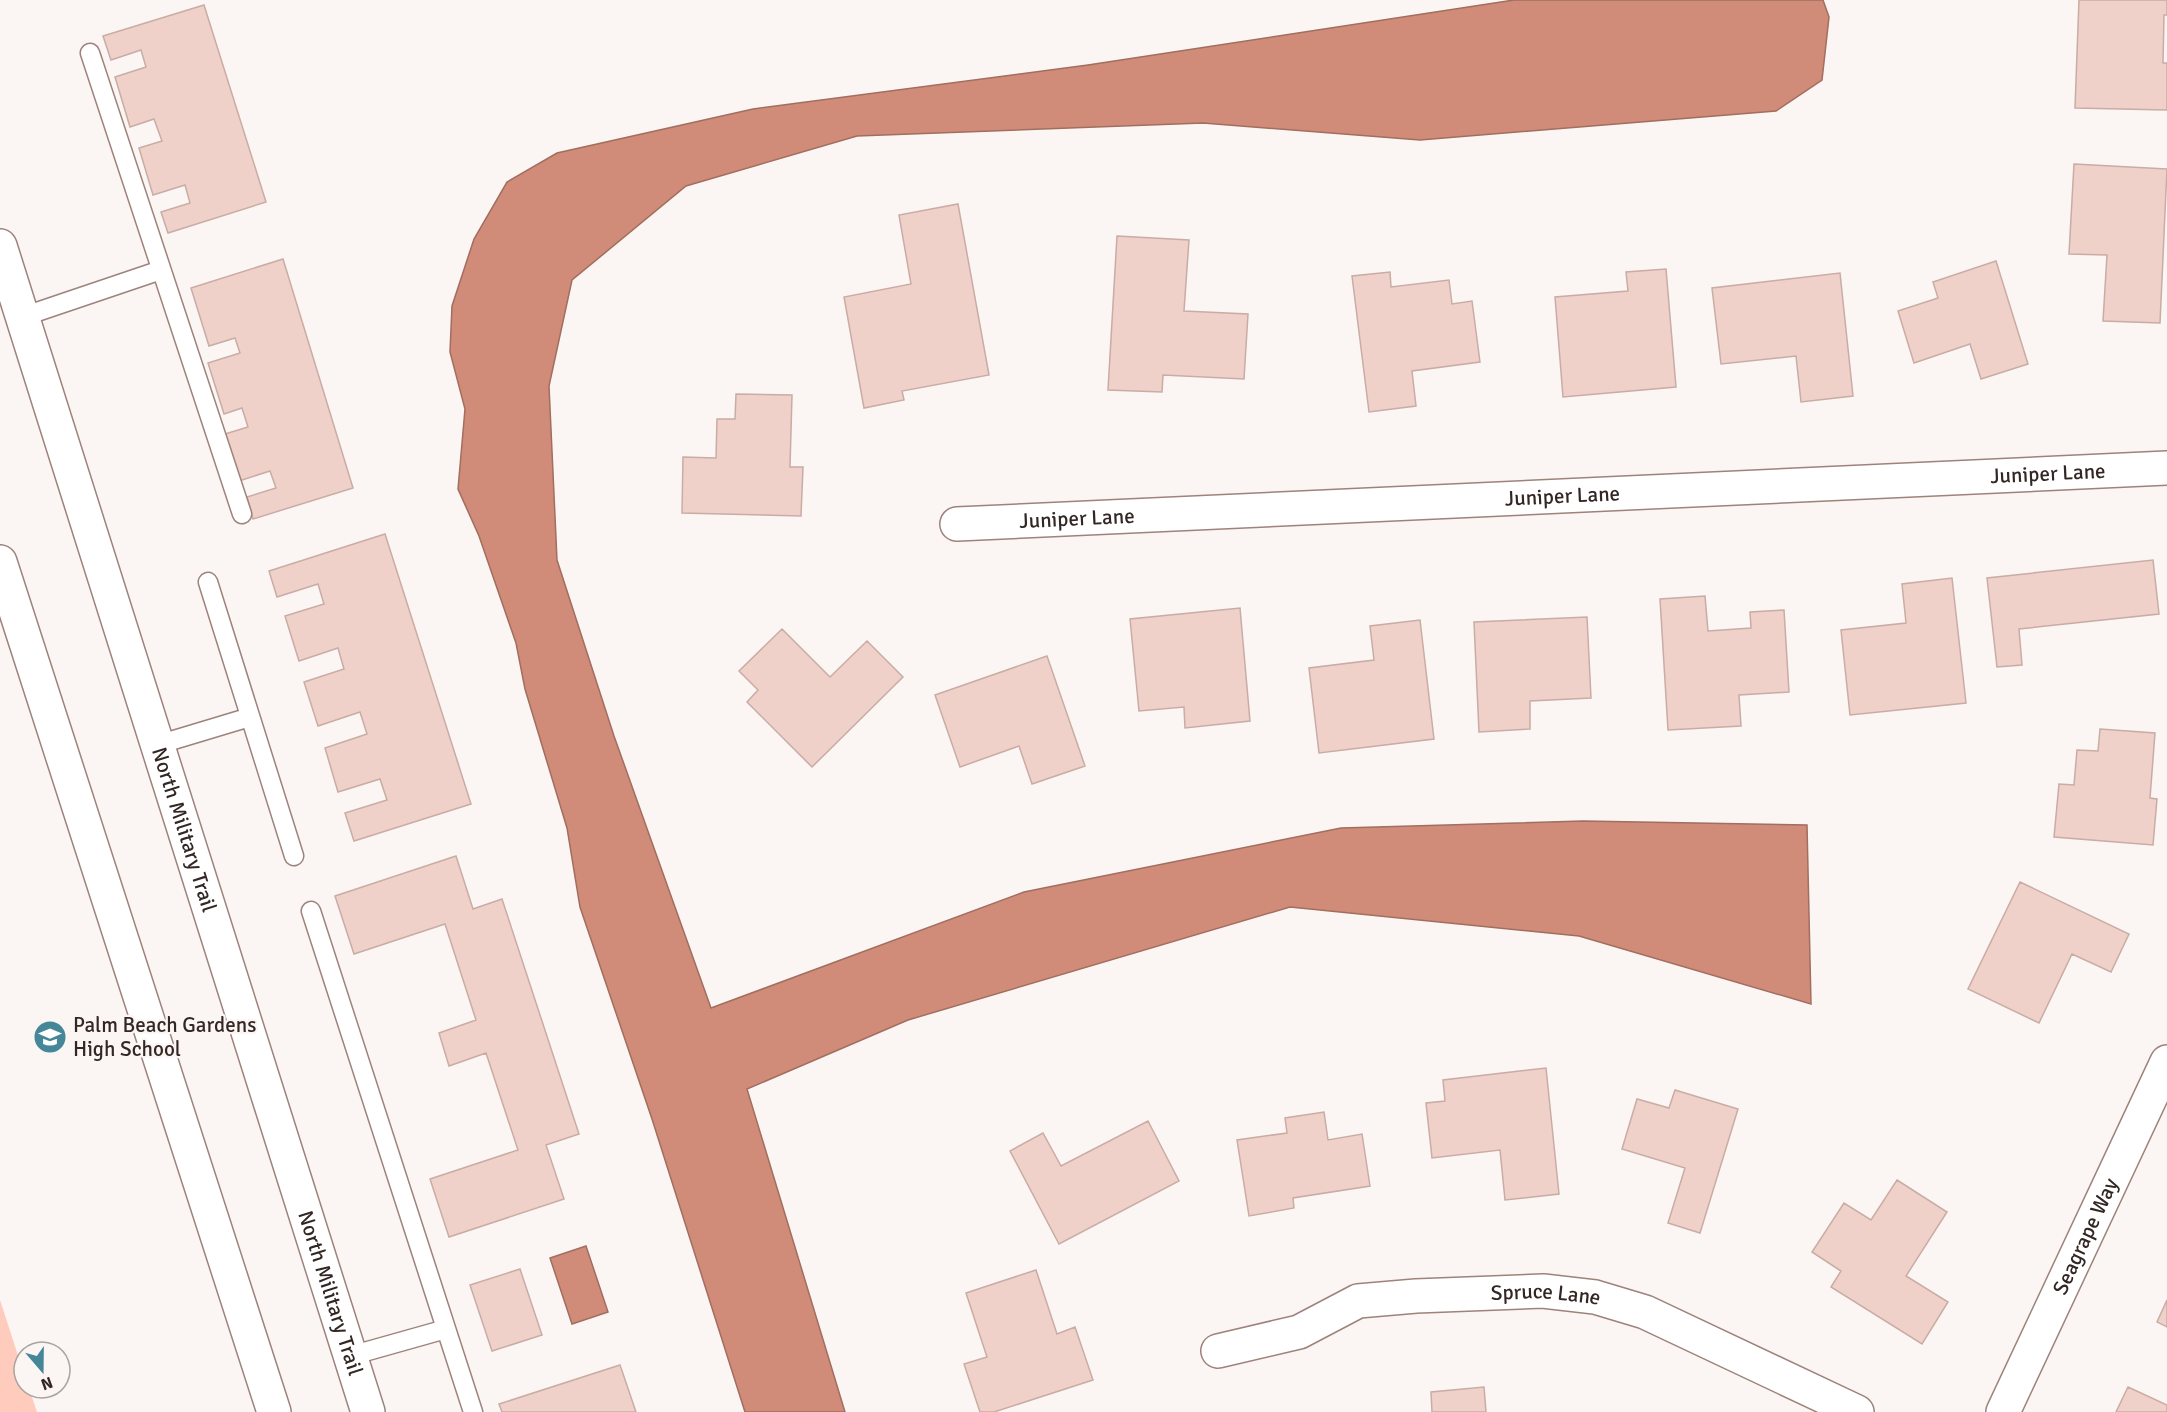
<svg xmlns="http://www.w3.org/2000/svg" width="2167" height="1412" font-family="Signika,sans-serif">
<rect width="100%" height="100%" fill="#fbf5f3"/>
<path fill="#fecbbc" d="M0,1300L24,1374V1388H29L37,1412H0Z"/>
<path fill="#d08c78" stroke="#a16e5f" stroke-width="1.5" d="M1514,0H1823L1829,17L1822,80L1776,111L1420,140L1203,123L857,136L686,186L572,280L549,386L557,560L614,736L711,1008L1024,892L1341,828L1583,821L1807,825L1811,1004L1579,936L1290,907L908,1020L747,1089L845,1412H745L652,1119L580,907L567,828L525,689L516,643L479,536L458,489L465,409L450,352L452,306L474,239L507,182L557,153L753,109L1088,65Z
M586,1246L608,1312L572,1324L550,1258Z"/>
<path fill="#efd1c9" stroke="#c9aca4" stroke-width="1.5" d="M2079,0H2167V15H2164L2163,63H2167V110L2075,108Z
M204,5L266,202L168,233L161,212L190,203L185,185L153,195L139,148L162,141L154,119L130,127L115,77L146,67L141,50L111,60L103,36Z
M2074,164L2167,169L2160,323L2103,321L2107,255L2069,254Z
M958,204L989,375L902,391L904,400L864,408L844,297L911,284L899,215Z
M1117,236L1189,240L1184,311L1248,314L1244,379L1163,375L1162,392L1108,390Z
M283,259L353,488L253,519L247,497L276,488L270,471L239,481L225,434L248,427L242,408L224,414L208,363L240,353L235,338L209,346L191,288Z
M1996,261L2028,364L1981,379L1970,344L1914,363L1898,311L1938,298L1933,282Z
M1666,269L1676,387L1563,397L1555,297L1628,291L1626,272Z
M1390,272L1391,287L1449,280L1452,304L1472,301L1480,362L1412,371L1416,406L1369,412L1352,276Z
M1840,273L1853,396L1801,402L1796,356L1721,364L1712,288Z
M736,394L792,395L790,467H803L801,516L682,513L683,457L716,458L717,419H735Z
M385,534L471,804L354,841L345,813L387,800L380,779L338,792L325,748L367,734L360,712L318,726L304,682L344,669L338,648L299,661L285,616L324,604L318,584L277,597L269,571Z
M2153,560L2159,614L2019,629L2022,665L1997,667L1987,578Z
M1952,578L1966,703L1850,715L1841,630L1906,623L1902,584Z
M1705,596L1708,631L1751,628L1750,612L1784,610L1789,692L1739,695L1741,726L1668,730L1660,599Z
M1240,608L1250,721L1185,728L1184,707L1139,711L1130,619Z
M1587,617L1591,698L1530,701V729L1479,732L1474,622Z
M1420,620L1434,739L1319,753L1309,668L1374,660L1370,626Z
M782,629L830,677L867,641L903,677L812,767L747,702L758,690L739,671Z
M1047,656L1085,766L1032,784L1019,746L960,767L935,695Z
M2100,729L2155,733L2150,798L2157,799L2153,845L2054,837L2059,784L2074,785L2077,750L2098,751Z
M456,856L473,909L502,899L579,1134L546,1145L564,1199L449,1237L430,1179L518,1150L486,1053L449,1066L439,1033L476,1020L445,924L354,954L335,896Z
M2020,882L2129,934L2111,972L2072,954L2039,1023L1968,989Z
M1546,1068L1559,1194L1505,1200L1500,1150L1432,1158L1426,1103L1445,1101L1443,1080Z
M1675,1090L1738,1109L1700,1233L1668,1223L1685,1168L1622,1149L1637,1099L1669,1108Z
M1324,1112L1328,1140L1362,1134L1370,1186L1293,1198L1294,1208L1249,1216L1237,1140L1287,1133L1285,1118Z
M1148,1121L1179,1181L1059,1244L1010,1151L1043,1133L1061,1166Z
M1897,1180L1947,1212L1906,1276L1948,1302L1922,1344L1831,1287L1841,1271L1812,1252L1844,1203L1871,1220Z
M520,1269L542,1335L492,1351L470,1285Z
M1036,1270L1057,1334L1075,1327L1093,1380L994,1412H980L964,1364L987,1357L966,1293Z
M2167,1300V1327L2157,1322Z
M620,1365L636,1412H502L499,1404Z
M1484,1387L1486,1412H1432L1431,1392Z
M2128,1387L2167,1405V1412H2116Z"/>
<g fill="none" stroke-linecap="round" stroke-linejoin="round">
<g stroke="#9d837b" stroke-width="21">
<path id="lane" d="M90,53L242,514
M22,317L161,270
M208,582L294,856
M157,745L250,717
M311,911L473,1412
M350,1356L446,1329"/>
</g>
<g stroke="#9d837b" stroke-width="36">
<g id="street">
<path id="s1" d="M957,524L2167,468"/>
<path id="s2" d="M1218,1351L1299,1332L1358,1301L1416,1296L1543,1291L1595,1297L1645,1312L1857,1412"/>
<path id="s3" d="M2003,1412L2167,1062"/>
</g>
</g>
<g stroke="#9d837b" stroke-width="36">
<g id="secondary">
<path id="s4" d="M0,246L368,1412"/>
<path d="M0,562L274,1412"/>
</g>
</g>
<use href="#lane" stroke="#fff" stroke-width="18"/>
<use href="#street" stroke="#fff" stroke-width="33"/>
<use href="#secondary" stroke="#fff" stroke-width="33"/>
</g>
<defs>
<g id="school-disc" transform="scale(1.725)"><circle r="9.5" fill="#458798" stroke="#fbf5f3"/><path d="M0-5L7-2L0 1L-7-2ZM-4 1L0 2.5L4 1V4Q0 6-4 4Z" fill="#fff"/></g>
</defs>
<g fill-rule="evenodd">
<use href="#school-disc" x="50" y="1037"/>
</g>
<g text-anchor="middle" stroke-width="4.5" stroke-linejoin="round" paint-order="stroke">
<g font-size="21" fill="#322724" stroke="#fbf5f3">
<text dy="7" stroke="none"><textPath href="#s1" startOffset="1092">Juniper Lane</textPath></text>
<text dy="7" stroke="none"><textPath href="#s1" startOffset="606">Juniper Lane</textPath></text>
<text dy="7" stroke="none"><textPath href="#s1" startOffset="120">Juniper Lane</textPath></text>
<text dy="7" stroke="none"><textPath href="#s4" startOffset="612">North Military Trail</textPath></text>
<text dy="7" stroke="none"><textPath href="#s3" startOffset="194">Seagrape Way</textPath></text>
<text dy="7" stroke="none"><textPath href="#s4" startOffset="1098">North Military Trail</textPath></text>
<text dy="7" stroke="none"><textPath href="#s2" startOffset="338">Spruce Lane</textPath></text>
</g>
<g font-size="21" fill="#322724" stroke="#fbf5f3" text-anchor="start">
<text x="73" y="1032">Palm Beach Gardens<tspan x="73" dy="24">High School</tspan></text>
</g>
</g>
<g transform="translate(42 1370) rotate(160)"><circle r="28" fill="#fbf5f3" stroke="#aba3a0" stroke-width="1.5"/>
<path d="M0-4.5L10 22L0 15L-10 22Z" fill="#458798"/>
<text y="-9" font-size="16" font-weight="bold" text-anchor="middle" fill="#322724">N</text>
</g>
</svg>
